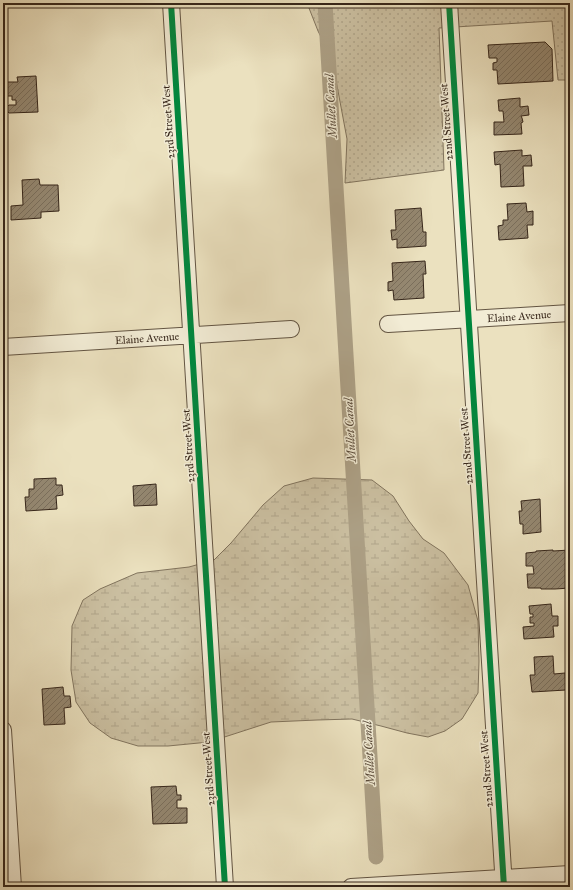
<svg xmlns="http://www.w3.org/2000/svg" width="573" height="890" font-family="'IM FELL Great Primer',serif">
<defs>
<pattern id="grass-dots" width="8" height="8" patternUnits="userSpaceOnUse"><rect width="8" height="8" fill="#ccc1a3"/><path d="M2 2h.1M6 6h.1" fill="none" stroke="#b0a68c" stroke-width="1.8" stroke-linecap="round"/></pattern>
<pattern id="wetland-marsh" width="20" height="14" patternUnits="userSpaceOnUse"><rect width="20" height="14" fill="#ccc1a3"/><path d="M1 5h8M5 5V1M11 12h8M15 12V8" fill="none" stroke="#b0a68c"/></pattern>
<pattern id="building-hatch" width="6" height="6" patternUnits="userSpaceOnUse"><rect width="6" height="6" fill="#948770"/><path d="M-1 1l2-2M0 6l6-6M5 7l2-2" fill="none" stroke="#7a6e5b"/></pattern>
</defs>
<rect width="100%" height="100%" fill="#ebe1bf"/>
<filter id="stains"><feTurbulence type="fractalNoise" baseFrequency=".005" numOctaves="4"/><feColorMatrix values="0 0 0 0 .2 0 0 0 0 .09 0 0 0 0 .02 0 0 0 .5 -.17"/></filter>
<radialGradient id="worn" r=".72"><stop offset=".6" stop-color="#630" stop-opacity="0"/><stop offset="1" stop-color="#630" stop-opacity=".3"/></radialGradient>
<path fill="url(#grass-dots)" stroke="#81745e" d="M307,3H570V80H558L552,21L439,28L444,170L345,183L347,139L332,59L318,31Z"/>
<path fill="url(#wetland-marsh)" stroke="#81745e" d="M313,478L372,480L393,496L409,521L423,539L444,553L468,585L478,621L479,661L478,693L462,719L445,731L428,737L407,733L381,726L352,719L317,720L271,722L209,742L168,746H138L111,738L90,723L76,702L71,670L72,626L83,600L100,589L137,573L189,567L214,560L231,543L263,505L284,486Z"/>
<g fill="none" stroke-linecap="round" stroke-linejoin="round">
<path stroke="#ada187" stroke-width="15" d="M325,3L376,857"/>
</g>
<path fill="url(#building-hatch)" stroke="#36261a" d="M545,42L552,49L553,81L498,84L497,70H493V63L497,62V58H489L488,45Z
M36,76L38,112L9,113L7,111V107L9,105H16V100H12V96H5L4,82H18L17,77Z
M520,98V107L528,106L529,115L521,116L522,118L523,122L521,123L522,134L494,135V122H504L503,111H499L498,100Z
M522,150V156L531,155L532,166H523L524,186L501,187L500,164L495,165L494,152Z
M39,179L40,185H58L59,211L41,212V218L11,220V206L23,205L22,180Z
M526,203L527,212L533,211V225H527L528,238L499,240L498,226L503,225V220H508L507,204Z
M421,208L423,232H426V246L397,248V239L392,240L391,230H396L395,210Z
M425,261L426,274H423L424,298L394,300L393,290L388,291V282L393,281L392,263Z
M56,478V485H62L63,495L56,496L57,509L26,511L25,497H29V489H34V479Z
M156,484L157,505L134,506L133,486Z
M540,499L541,532L523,534V524H520L519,511H522L521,501Z
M553,550V551L570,550V588L555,589H541V588H528L527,574H534L533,566H526V553L536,552V551Z
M551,604L552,616H558V626H553L554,637L524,639L523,627L534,626V623H530V617H533V614H530L529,606Z
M553,656L554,674L565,673L566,690L532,692L530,675H535L534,657Z
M63,687L64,696H70L71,707L64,708L65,724L44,725L42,689Z
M176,786L177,795H181V800H177V808H187V823L153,824L151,787Z"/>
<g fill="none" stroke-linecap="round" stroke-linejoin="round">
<g stroke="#635543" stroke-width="18">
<path id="minor" d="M171,3L225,887
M449,3L504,887
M388,324L570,313
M3,347L291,329
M3,730L13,887
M351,887L570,874"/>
</g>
<use href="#minor" stroke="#f2ecd5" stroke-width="16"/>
<g stroke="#f2ecd5" stroke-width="8">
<path id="cycleway" d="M171,3L225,887
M449,3L504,887"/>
</g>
<use href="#cycleway" stroke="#00873e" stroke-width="6"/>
</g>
<g text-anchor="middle" stroke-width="3" stroke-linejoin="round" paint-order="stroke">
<g font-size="11" fill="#36261a" stroke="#f2ecd5">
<text transform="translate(168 122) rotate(-94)" y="4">23rd Street West</text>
<text transform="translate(446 122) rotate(-94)" y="4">22nd Street West</text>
<text transform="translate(519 316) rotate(-4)" y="4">Elaine Avenue</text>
<text transform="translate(147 338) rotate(-4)" y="4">Elaine Avenue</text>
<text transform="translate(188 446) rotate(-94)" y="4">23rd Street West</text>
<text transform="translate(466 446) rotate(-94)" y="4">22nd Street West</text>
<text transform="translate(208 769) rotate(-94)" y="4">23rd Street West</text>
<text transform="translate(486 769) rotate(-94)" y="4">22nd Street West</text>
</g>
<g font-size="12" font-style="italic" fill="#5a4b3b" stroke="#f2ecd5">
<text transform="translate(331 106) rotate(-93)" y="4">Mullet Canal</text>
<text transform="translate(350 430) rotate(-93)" y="4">Mullet Canal</text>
<text transform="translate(369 753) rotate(-93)" y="4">Mullet Canal</text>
</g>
</g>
<rect width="573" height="890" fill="none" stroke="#ebe1bf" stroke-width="16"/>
<rect x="4" y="4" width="565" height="882" fill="none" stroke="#36261a" stroke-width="2"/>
<rect x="8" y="8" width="557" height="874" fill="none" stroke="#36261a"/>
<rect width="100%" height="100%" filter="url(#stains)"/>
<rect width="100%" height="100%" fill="url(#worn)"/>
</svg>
